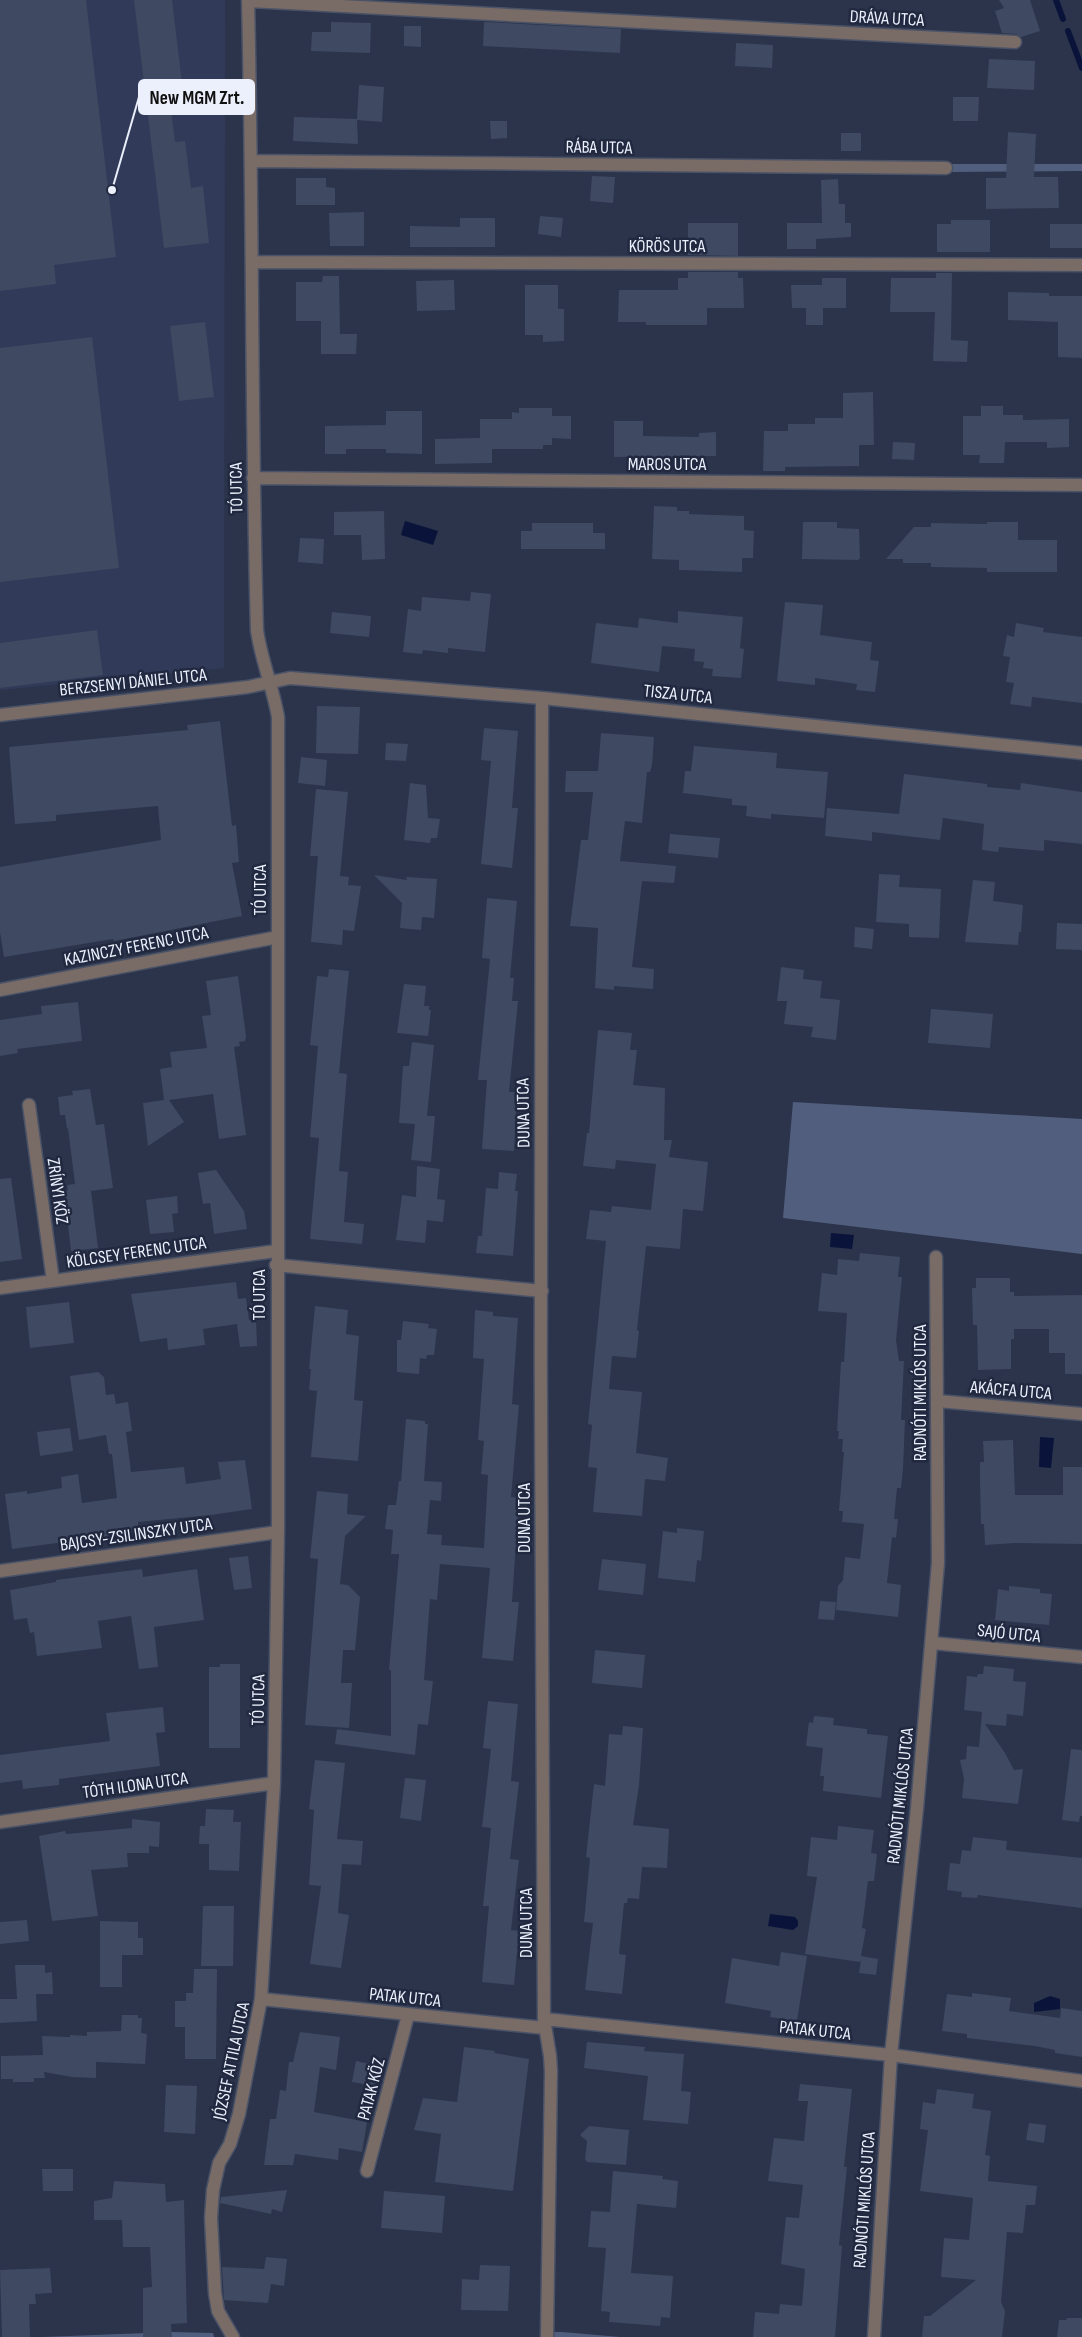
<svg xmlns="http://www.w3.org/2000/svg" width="1082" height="2337" font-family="'Sofia Sans Condensed',sans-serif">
<rect width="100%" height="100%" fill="#2b344b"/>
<path fill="#313b59" d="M0,0H225L224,668L0,690Z"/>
<path fill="#525e7e" d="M948,164H1082V171L947,172Z
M793,1102L1082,1119V1254L783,1218Z
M172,2332L213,2333L214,2337H43Z
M552,2332H562L620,2337H552Z"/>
<path fill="#0a143a" d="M405,521L438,531L433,545L401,535Z
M831,1233L854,1235L852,1249L830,1247Z
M1040,1437L1054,1438L1051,1468L1039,1467Z
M770,1914L795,1917L798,1921V1926L793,1930L768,1926Z
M1050,1996L1060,1999V2009L1034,2012V2003Z"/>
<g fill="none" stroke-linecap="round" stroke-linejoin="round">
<path stroke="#0a143a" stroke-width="6" d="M1056,0L1063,19
M1068,31L1082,68"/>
</g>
<path fill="#3f4962" d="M0,0H86L116,257L54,265L56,284L0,291Z
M134,0H172L182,83L168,85L175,142L185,141L191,188L203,186L209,243L164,248Z
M999,0H1030L1040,31L1021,37L1016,34L1002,33L995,11L1004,8Z
M331,22L371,23L370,53L311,51L312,32H331Z
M484,22L621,29L620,53L483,46Z
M404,26H421V47L404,46Z
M736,43L773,45L772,68L735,66Z
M989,59L1035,61L1034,90L987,88Z
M359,85L384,87L382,122L357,120L358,144L293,141L294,117L357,119Z
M953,97H979L978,121H953Z
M490,121H507V138L491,139Z
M1008,132L1036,134L1034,177H1058L1059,208L986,209V178H1006Z
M841,133H861V151H841Z
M592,176L615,177L613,203L590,201Z
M296,178H326V187L335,188V205H296Z
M838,179L839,204H845V223H851V237L816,239V249H787V223H822L821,180Z
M364,212V246H330L329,213Z
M540,216L563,218L561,237L538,234Z
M460,218H495V247H410V226L460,227Z
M951,220H990V252H937V224H951Z
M688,223H738V256L688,255Z
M1050,224H1082V248H1050Z
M688,272H738V278H743L744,308H707V325H646V322H618L619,290H678V278H688Z
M936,273H952L951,340L968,341L967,362L933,361L935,312H890L891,278H936Z
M323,276H339L340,334H357L356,354H321V321H296V282H322Z
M822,278H846V308H823V325H806V308H792L791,285H822Z
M454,280L455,310L417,311L416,281Z
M525,285H558V309H564V341L543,342V335H525Z
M1008,292L1049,293V296H1082V358L1058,357V322L1008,320Z
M205,322L214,397L179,401L170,326Z
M92,337L119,568L0,582V348Z
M873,392L874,445H859V466L785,467V471H763L764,431H788V424H815V418H843V393Z
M981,406H1003V415H1023V420L1069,419V447L1047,448V442H1005L1004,463H979L980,455H963V416H981Z
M519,408H552V416H571V439L552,438V445H543V449H492V463L435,464V439L480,438V419H512V412L519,413Z
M386,411H422V454L386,453V449H346V454H325V426L386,425Z
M614,421H643V436L699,437V433L716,432V456L614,457Z
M893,442L915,443L914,460L892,459Z
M654,506L677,507V511H689V514L744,516V530L754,531L753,558H742V572L679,570V560L652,559Z
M384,511L385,559L362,560L361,535H334V512Z
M803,522H837V528L859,529L860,558L858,560L802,559Z
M987,522H1018V540H1057V572H987V568L931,567V563H903V559H886L914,527H931V523L987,524Z
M532,523H593V533H605V549H521V531H532Z
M300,538L324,539L323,564L298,562Z
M471,592L491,594L485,652L448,648V653L423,650L422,654L403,652L408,609L421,611L422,597L470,601Z
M785,602L823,605L820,635L872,642L870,660L879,661L875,692L856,690L857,684L815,678V685L777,681Z
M678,611L743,617L740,648L744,649L741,678L712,676L713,669L703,668L704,662L694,661L695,649L662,646L659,672L591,663L596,623L638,628L639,618L678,623Z
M332,612L371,616L369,637L330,633Z
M1016,623L1044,628L1043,632L1082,637V703L1032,697L1031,707L1010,704L1014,683L1006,682L1010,657L1003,656L1007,635L1014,637Z
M97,630L103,675L0,688V643Z
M317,706L360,707L358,754L316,753Z
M220,721L232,826L236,825L239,862L232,863L242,916L114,941L113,939L4,957L0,932V867L161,840L158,806L56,815V821L15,824L9,747L188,730L187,725Z
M484,728L518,731L512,808H518L512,868L481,864L491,761L481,760Z
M601,733L654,737L652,765L650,772H647L642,823L625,821L620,861L676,866L674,883L642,881L632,967L654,969L653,989L614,986V990L595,988L598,928L570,926L581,840H588L593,792H565L566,771H598Z
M386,743L408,744L406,761L385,760Z
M694,746L777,753L776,768L828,772L824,818L771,814V819L746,816L747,806L732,805V799L683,793L685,771H691Z
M301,757L327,760L325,786L298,783Z
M904,774L987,784V787L1020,790L1021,783L1082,792V844L1044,840V851L999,847L998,852L982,850L984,824L943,818L940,840L872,832V841L825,836L827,808L899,814Z
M410,783L426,785L428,818L440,819L437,838H431L430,843L404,840Z
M316,789L348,792L340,876L349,877L348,885L361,886L354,931L343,930L342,945L311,942L318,856H310Z
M670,834L720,838L718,858L668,853Z
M879,874L900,875L899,887L941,889L939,938L909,937V924L876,922Z
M374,875L407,880L406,877L437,879L434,918L422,917L421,930L400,928L402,903Z
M973,880L995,882L993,901L1023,905L1021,932H1019L1018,945L965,942Z
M487,898L517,901L510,978H514L512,1001H518L509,1092H517L514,1151L482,1149L487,1080H478L490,959L482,958Z
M1057,923L1082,924V950L1056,949Z
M855,927L874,929L872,949L854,947Z
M781,967L804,970L803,979L822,981L820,998L840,1000L836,1040L811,1037L813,1027L784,1024L787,1001H777Z
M329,969L349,971L339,1073L347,1074L339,1171L348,1172L344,1222L364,1224L362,1244L310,1239L319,1138L310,1137L318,1046L310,1045L317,976L328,977Z
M238,976L246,1036L245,1041L239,1042L240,1046L234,1047L246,1135L219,1139L213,1094L169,1100L184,1122L148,1146L143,1103L164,1100L160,1069L172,1067L170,1052L207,1048L202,1016L211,1015L206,981Z
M404,984L426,986L424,1006H429V1010H431L428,1036L397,1033Z
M78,1002L82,1041L17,1049L18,1053L0,1056V1020L42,1014L41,1006Z
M931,1009L993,1014L990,1048L928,1043Z
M598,1030L632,1033L630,1050H637L633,1085L665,1088L664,1140H672L669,1157L708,1162L703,1211L683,1209L680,1249L646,1246L637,1330L639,1331L636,1358L612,1356L609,1389L642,1392L636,1453L668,1458L665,1481L645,1479L642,1516L593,1512L597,1468L588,1467L592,1425L588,1424L606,1241L586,1239L590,1210L611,1212L612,1206L651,1210L656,1164L616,1160L615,1169L583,1166L587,1133H589Z
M412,1042L434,1045L427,1116H435L431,1162L411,1160L415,1124L399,1123L403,1066H409Z
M90,1089L96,1125L104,1124L113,1188L91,1191L98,1248L71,1251L64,1191L68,1190L67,1185L75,1184L68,1128L67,1129L65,1115H60L58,1097L73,1095L72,1091Z
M417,1166L440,1169L437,1199L445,1200L443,1222L427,1220L425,1243L396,1240L402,1195L416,1197Z
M216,1170L244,1211L247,1229L214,1234L210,1203L203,1204L198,1173Z
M499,1172L517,1174L515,1191H518L513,1256L476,1253L478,1236H482L486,1188L498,1189Z
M11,1178L22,1259L0,1262V1179Z
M177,1196L178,1213L172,1214L174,1232L150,1234L146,1200Z
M860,1253L900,1257L898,1277H902L896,1340L899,1361H904L901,1420H905L903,1469L901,1488H897L894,1519H898L896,1538L892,1537L887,1583L901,1585L898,1617L836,1610L838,1586L843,1580L845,1557L860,1559L864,1524L842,1522L843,1511H839L844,1452H842L843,1439H838L839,1431H837L841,1362H844L847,1313L818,1311L822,1273L837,1275L838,1259L859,1261Z
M976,1278H1010V1292H1014V1296L1082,1295V1374H1065V1353H1049V1329H1014V1339H1011V1369L978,1370L977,1325H973L972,1288H976Z
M236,1282L238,1299L246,1298L249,1320H256L257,1346L240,1347L237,1324L203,1329L205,1345L168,1350L167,1338L140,1342L131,1294Z
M69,1302L74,1343L30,1348L26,1307Z
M315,1306L348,1310L346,1334L359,1336L354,1400L363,1401L358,1461L311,1457L317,1391L309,1390L311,1369H309Z
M475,1310L493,1312V1316L518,1318L512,1404L519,1405L511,1497L519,1498L512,1602H519L513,1661L482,1658L490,1568L440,1564L437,1600L430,1599L424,1680L433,1681L428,1725L418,1724L415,1755L335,1744L337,1729L391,1736V1670H389L399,1554H391L393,1530L385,1529L388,1505H396L399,1481H401L406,1419L425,1421V1424H428L424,1481L442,1482L441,1501L430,1500L427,1534L442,1535L441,1545L484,1548L488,1475L481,1474L484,1441L478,1440L484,1359L473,1358Z
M403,1321L429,1324L428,1328L437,1329L434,1355H427L426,1359L420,1358L419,1374L397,1372V1340H401Z
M98,1372L104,1377L106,1395L114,1394L116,1404L128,1402L132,1431L126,1432L131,1472L184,1467L186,1484L221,1479L218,1462L245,1460L252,1509L211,1515L138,1522L139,1532L12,1549L5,1494L27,1491V1494L62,1488L61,1477L78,1474L82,1503L117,1498L112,1454H109L106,1435L79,1440L70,1376Z
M70,1428L73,1451L40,1456L37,1432Z
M1013,1440L1015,1495H1063V1467H1082V1544L1015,1543L985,1545L984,1524H981L980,1481V1462H984L983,1441Z
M317,1491L348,1494L347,1514L366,1516L345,1536L340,1584L348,1585L360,1597L355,1650H343L341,1683H352L349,1728L305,1725L318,1559L310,1558Z
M677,1528L704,1531L701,1561L697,1560L695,1582L658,1578L663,1531L677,1533Z
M248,1556L252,1588L234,1590L229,1558Z
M602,1559L646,1564L643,1595L598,1590Z
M142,1569L143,1577L197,1569L204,1620L154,1627L158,1667L139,1669L131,1616L98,1621L102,1648L37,1656L34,1632L30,1633L27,1618L14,1620L10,1590L56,1582V1580Z
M1009,1586L1040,1589V1593L1052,1594L1049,1625L995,1620L998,1589L1009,1591Z
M820,1601L836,1602L834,1620L818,1619Z
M595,1650L645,1655L642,1688L592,1683Z
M220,1664H240V1748H209V1667H220Z
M984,1666L1014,1669L1013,1681L1026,1682L1023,1716L1007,1714L1006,1726L985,1724L1005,1753L1014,1770L1023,1769L1018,1804L962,1798L964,1779L960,1760L966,1759L967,1746L979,1747L982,1712L964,1710L967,1676L977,1677L978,1674H983Z
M488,1701L518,1704L511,1781L519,1782L510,1859L519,1860L511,1930L519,1931L514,1985L482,1982L489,1906H483L491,1828L482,1827L491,1749L483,1748Z
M163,1707L165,1732L156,1733L160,1766L59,1779V1785L23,1789L22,1780L0,1783V1755L110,1741L106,1713Z
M814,1716L834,1718L833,1725L867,1729V1734L888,1736L881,1798L823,1791L824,1776H820L823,1748L806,1746L809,1722L813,1723Z
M623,1726L643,1728L639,1785L633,1825L669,1829L667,1868L642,1867L639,1899L628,1898L627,1903H624L619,1954L626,1955L622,1994L585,1990L593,1923L584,1922L590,1858L586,1857L594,1784L605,1786L609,1734L622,1735Z
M1071,1749L1082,1750V1816H1080L1079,1822L1062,1820Z
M315,1760L345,1763L337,1839L363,1841L361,1865L342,1864L338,1913L349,1915L341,1968L310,1964L321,1886L309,1885L314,1810L309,1809Z
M405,1778L426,1780L421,1821L400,1818Z
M206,1809L234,1810L233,1822H241L239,1871L209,1870V1844H199L200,1826H205Z
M132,1819L160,1822L159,1847L149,1846V1853H127L128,1867L91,1870L98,1916L52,1921L39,1836L65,1831L66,1834L132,1828Z
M838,1826L874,1830L871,1853L877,1854L874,1881H868L862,1928L866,1929L861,1956L878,1959L876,1975L859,1973L861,1960L860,1962L805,1954L817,1877L807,1876L811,1837L837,1840Z
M973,1837L1007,1841L1006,1850L1082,1858V1908L978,1895L977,1898L961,1897L962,1892L947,1890L950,1863L960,1864L962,1850L971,1851Z
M203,1906H234L233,1966H201Z
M27,1920L29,1941L0,1944V1922Z
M100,1921L138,1922V1938H143V1955H122V1987H100Z
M781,1952L807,1956L797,2021L770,2017L771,2011L725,2003L732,1958L779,1966Z
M15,1965H45V1973L52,1972L53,1994H36L37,2021L0,2023V1999H17Z
M194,1969H217L216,2059H185V2027H175V2001H186V1993H193Z
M972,1993L1011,1998L1009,2011L1060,2018L1061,2008L1082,2011V2057L1055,2053V2050L1035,2046L967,2038V2034L942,2031L947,1994L972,1997Z
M122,2015H138V2018H142L141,2033L147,2034L145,2064L96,2062V2078L72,2077L44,2072L45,2078H34V2082H13V2079H1V2056L43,2055L42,2036L70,2037V2035L87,2036V2032L121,2031Z
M300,2032L340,2037L336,2070L320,2067L314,2112L367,2122L362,2152L339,2148L338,2160L295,2154L293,2165H264L270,2119H276L280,2090L286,2091L289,2062H293Z
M587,2042L645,2047L644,2051L684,2054L681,2091L691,2092L688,2124L643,2120L648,2076L584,2068Z
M464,2047L495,2051L494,2053L529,2059L513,2191L435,2182L441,2134L414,2130L423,2098L457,2102Z
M356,2061L384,2067L380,2087L352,2082Z
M800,2084L852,2089L844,2167H847L839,2245L842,2246L835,2337H753L755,2312L779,2314L780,2304L802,2306L805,2269L781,2264L786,2217L799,2218L803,2185L768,2181L774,2138L804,2141L808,2101H798Z
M166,2085L197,2086L195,2134L164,2132Z
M937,2089L974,2094L972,2108L991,2111L985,2155L990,2156L988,2181L1037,2186L1035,2205H1026L1023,2233L1007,2232L1001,2302L1005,2311L1002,2337H922L924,2316H930L976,2280L941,2277L944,2238L969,2240L973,2198L920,2191L928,2130L920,2129L923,2102L935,2104Z
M1029,2123L1046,2125L1044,2143L1026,2140Z
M589,2126L629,2130L626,2165L587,2162L585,2159L587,2141L580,2135Z
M42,2169H73V2191H43Z
M613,2171L663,2176L662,2179L678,2181L676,2208L637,2204L631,2273L673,2276L670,2318L661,2317L660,2326L609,2322L610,2312L601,2311L606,2248L588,2247L589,2236L591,2211L610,2212Z
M114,2181L165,2184L166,2202L184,2200L187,2323L171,2324L172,2337H143V2288L152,2287L150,2247H123L122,2220H94V2201L112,2198Z
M287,2190L282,2212L272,2209L271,2214L220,2203L221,2197Z
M384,2191L445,2196L442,2233L381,2228Z
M266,2257L287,2259L284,2286L271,2284L268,2303L224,2300L222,2267L264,2269Z
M480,2265L510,2266L508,2311L461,2310L462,2279L479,2280Z
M50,2268L52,2293L35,2294L36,2304H29L30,2337H2L0,2270Z
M1067,2318H1082V2337H1057L1059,2320H1066Z"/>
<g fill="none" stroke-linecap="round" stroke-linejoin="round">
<g stroke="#4a5267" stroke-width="15">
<path id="minor" d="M248,1L1015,42
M252,161L946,168
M252,262L1082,265
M253,478L1082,485
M542,698C539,1138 541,1579 544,2019L550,2056L551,2071L547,2337
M0,715L248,687L290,678L542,698L1082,753
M0,990L278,937
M29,1105L53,1281
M276,1265L542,1291
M0,1288L276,1251
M938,1401L1082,1414
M0,1571L278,1532
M932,1643L1082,1657
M0,1822L274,1783
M261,1999L545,2028
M544,2019L891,2055L1082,2081
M367,2171L408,2015
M233,2337L218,2311L215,2293L211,2218L213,2190L219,2163L230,2144L239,2114L261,1999L274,1783L278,1532V717C273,687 261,660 257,630C251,420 253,210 248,0
M874,2337L891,2055L917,1808L938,1563L936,1257"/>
</g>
<use href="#minor" stroke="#796b66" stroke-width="12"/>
</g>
<g text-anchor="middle" stroke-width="5" stroke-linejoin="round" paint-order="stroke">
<g font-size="18" fill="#ebf0fc" stroke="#212940">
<text transform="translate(887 18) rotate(3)" y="6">DRÁVA UTCA</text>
<text transform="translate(599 147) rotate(1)" y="6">RÁBA UTCA</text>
<text x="667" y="252">KÖRÖS UTCA</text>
<text x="667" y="470">MAROS UTCA</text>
<text transform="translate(236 488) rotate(-91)" y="6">TÓ UTCA</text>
<text transform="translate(133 682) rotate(-6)" y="6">BERZSENYI DÁNIEL UTCA</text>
<text transform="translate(678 694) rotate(6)" y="6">TISZA UTCA</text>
<text transform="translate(260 890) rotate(-90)" y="6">TÓ UTCA</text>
<text transform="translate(136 946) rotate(-11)" y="6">KAZINCZY FERENC UTCA</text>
<text transform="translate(523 1113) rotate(-91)" y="6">DUNA UTCA</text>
<text transform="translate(58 1191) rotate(82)" y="6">ZRÍNYI KÖZ</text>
<text transform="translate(136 1252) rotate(-8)" y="6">KÖLCSEY FERENC UTCA</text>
<text transform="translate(259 1295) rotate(-90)" y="6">TÓ UTCA</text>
<text transform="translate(1011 1390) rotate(5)" y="6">AKÁCFA UTCA</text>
<text transform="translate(920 1393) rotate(-90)" y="6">RADNÓTI MIKLÓS UTCA</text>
<text transform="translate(524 1518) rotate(-90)" y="6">DUNA UTCA</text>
<text transform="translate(136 1534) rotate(-8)" y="6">BAJCSY-ZSILINSZKY UTCA</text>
<text transform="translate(1009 1633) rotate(6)" y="6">SAJÓ UTCA</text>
<text transform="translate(258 1700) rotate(-89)" y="6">TÓ UTCA</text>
<text transform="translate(135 1785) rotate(-8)" y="6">TÓTH ILONA UTCA</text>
<text transform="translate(900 1796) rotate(-84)" y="6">RADNÓTI MIKLÓS UTCA</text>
<text transform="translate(526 1923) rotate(-90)" y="6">DUNA UTCA</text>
<text transform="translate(405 1997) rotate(6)" y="6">PATAK UTCA</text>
<text transform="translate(815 2030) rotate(6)" y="6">PATAK UTCA</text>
<text transform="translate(231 2061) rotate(-78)" y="6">JÓZSEF ATTILA UTCA</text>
<text transform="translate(371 2089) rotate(-75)" y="6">PATAK KÖZ</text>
<text transform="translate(864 2200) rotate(-86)" y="6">RADNÓTI MIKLÓS UTCA</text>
</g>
</g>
<path fill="none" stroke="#ebf0fc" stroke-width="2" d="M112 190L139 97"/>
<circle fill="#ebf0fc" stroke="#212940" stroke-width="2" cx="112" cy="190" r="5"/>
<rect fill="#ebf0fc" stroke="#ebf0fc" stroke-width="2" x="139" y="80" width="115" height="34" rx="5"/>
<g font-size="19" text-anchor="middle" font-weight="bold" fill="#111">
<text x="197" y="104">New MGM Zrt.</text>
</g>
</svg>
